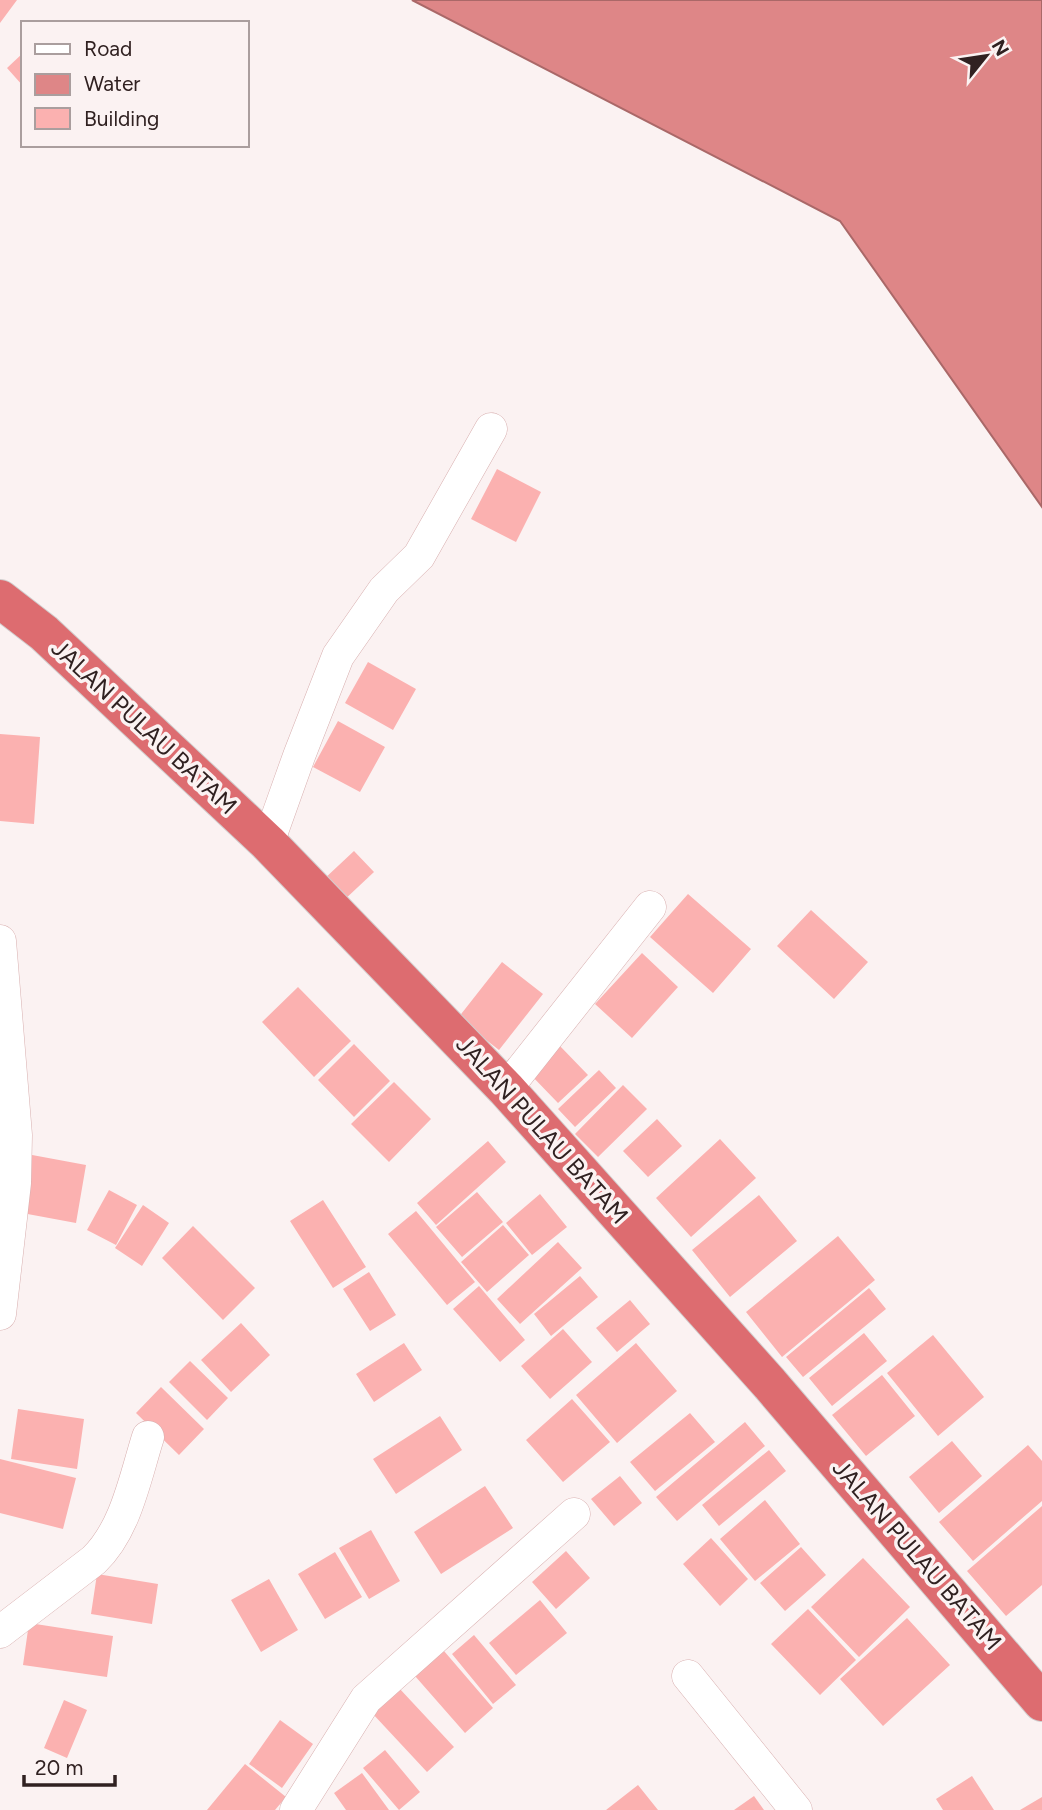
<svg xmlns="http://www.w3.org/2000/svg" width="1042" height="1810" font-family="Figtree,sans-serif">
<rect width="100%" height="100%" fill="#fbf2f2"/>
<path fill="#de8687" stroke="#aa6868" stroke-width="2" d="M412,0H1042V507L840,221Z"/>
<path fill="#fbb1b0" d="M0,0H17L0,23Z
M23,53V86L7,68Z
M497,469L541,492L516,542L471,519Z
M368,662L416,689L393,730L345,703Z
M338,721L385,747L360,792L313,767Z
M0,734L40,737L34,824L0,821Z
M354,851L374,872L342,902L323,880Z
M688,894L751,949L713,993L650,937Z
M811,910L868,962L834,999L777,946Z
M642,953L678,987L632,1038L595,1004Z
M502,962L543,994L499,1050L458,1018Z
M298,987L351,1041L314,1077L262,1022Z
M354,1044L390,1081L354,1117L318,1080Z
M559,1045L588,1075L558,1103L529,1073Z
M599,1070L616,1088L575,1127L558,1109Z
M394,1082L431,1119L389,1162L351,1124Z
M623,1085L647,1109L598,1157L575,1134Z
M657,1119L682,1146L648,1177L623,1151Z
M720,1139L756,1178L691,1237L656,1198Z
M488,1141L506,1162L436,1225L417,1203Z
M16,1152L86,1165L76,1223L6,1210Z
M109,1190L137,1205L116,1245L87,1230Z
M477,1192L503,1222L462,1257L436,1227Z
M540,1194L567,1227L532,1255L506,1223Z
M759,1195L797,1241L730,1297L692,1250Z
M323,1200L366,1267L333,1288L290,1221Z
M143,1205L169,1223L142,1266L115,1248Z
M416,1211L475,1282L447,1305L388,1234Z
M503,1225L529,1255L487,1292L461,1262Z
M193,1226L255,1288L223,1320L162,1258Z
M838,1236L875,1280L782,1357L746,1312Z
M558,1242L582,1268L520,1324L497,1299Z
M369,1272L396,1315L370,1331L343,1289Z
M580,1276L598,1297L551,1336L534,1314Z
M479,1286L525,1340L500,1362L453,1309Z
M869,1288L886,1309L803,1377L786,1357Z
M630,1300L650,1324L617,1352L596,1328Z
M241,1323L270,1355L231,1392L201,1360Z
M563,1329L592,1362L550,1399L521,1366Z
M864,1333L887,1361L832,1406L809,1378Z
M933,1335L984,1397L938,1436L887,1373Z
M404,1343L422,1370L374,1402L356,1374Z
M636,1343L677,1391L617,1443L576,1395Z
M190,1361L228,1398L207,1420L169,1382Z
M882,1375L915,1416L866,1456L832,1415Z
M161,1387L204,1429L179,1455L136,1413Z
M572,1399L610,1442L563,1482L526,1440Z
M18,1409L84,1419L77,1469L11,1459Z
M690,1413L715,1442L655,1491L630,1462Z
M440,1416L462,1450L396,1494L373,1459Z
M745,1422L765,1446L677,1521L656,1497Z
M952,1441L982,1476L939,1513L909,1477Z
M1028,1445L1042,1461V1501L973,1561L939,1522Z
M769,1450L786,1471L719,1526L702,1505Z
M0,1459L76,1478L63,1529L0,1513Z
M620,1476L642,1503L614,1526L591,1499Z
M485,1486L513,1528L441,1574L414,1532Z
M765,1500L800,1544L755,1581L720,1539Z
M1042,1506V1585L1006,1616L967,1571Z
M371,1530L400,1581L369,1599L339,1548Z
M711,1538L748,1579L720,1606L683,1564Z
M801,1547L826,1575L785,1611L760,1583Z
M566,1551L590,1578L556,1609L532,1582Z
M335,1552L362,1597L325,1619L298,1574Z
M863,1558L910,1607L859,1657L811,1607Z
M97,1574L158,1584L152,1624L91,1614Z
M269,1579L298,1630L261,1652L231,1600Z
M540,1600L567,1633L516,1675L489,1643Z
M808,1609L856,1660L820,1695L771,1644Z
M907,1618L950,1665L883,1726L840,1679Z
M29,1623L113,1636L107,1677L23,1665Z
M474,1635L516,1685L493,1704L452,1654Z
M444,1651L493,1708L465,1733L415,1676Z
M399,1688L454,1747L427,1772L372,1713Z
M64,1700L87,1710L67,1758L44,1748Z
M280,1720L313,1744L282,1788L249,1764Z
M385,1750L420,1792L399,1810L363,1768Z
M245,1764L286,1797L275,1810H207Z
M362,1773L389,1810H346L334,1793Z
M972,1776L994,1810H943L936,1799Z
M638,1785L658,1810H606Z
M754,1796L764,1810H734Z
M1042,1797V1810H1020Z"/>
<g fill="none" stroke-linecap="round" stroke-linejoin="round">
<g stroke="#d8afaf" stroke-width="33">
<path id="street" d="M268,843L299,756L338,656L384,590L419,556L491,429
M0,941L16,1135L15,1183L0,1314
M506,1089L650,907
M0,1632L94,1560C126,1529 135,1478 148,1437
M688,1676L796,1810
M296,1810L366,1699L574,1514"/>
</g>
<g stroke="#d1cece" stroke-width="40">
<path id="highway" d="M0,599L44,633L268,843L506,1089L770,1384L1042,1702"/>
</g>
<use href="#street" stroke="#fff" stroke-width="32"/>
<use href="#highway" stroke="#dd6c70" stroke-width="38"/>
</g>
<g text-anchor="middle" stroke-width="7" stroke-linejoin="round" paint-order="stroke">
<g font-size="24" fill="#302121" stroke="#fbf2f2">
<text transform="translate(144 727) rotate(43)" y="8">JALAN PULAU BATAM</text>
<text transform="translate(542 1130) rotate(48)" y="8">JALAN PULAU BATAM</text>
<text transform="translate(917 1555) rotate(49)" y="8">JALAN PULAU BATAM</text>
</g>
</g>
<rect x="21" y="21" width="228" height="126" fill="#fbf2f2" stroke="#aa9e9e" stroke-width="2"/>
<rect x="35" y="44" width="35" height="10" fill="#ffffff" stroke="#aa9e9e" stroke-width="2"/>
<text x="84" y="56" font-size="21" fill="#302121">Road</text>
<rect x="35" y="74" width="35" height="21" fill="#de8687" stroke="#aa9e9e" stroke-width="2"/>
<text x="84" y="91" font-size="21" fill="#302121">Water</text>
<rect x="35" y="108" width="35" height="21" fill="#fbb1b0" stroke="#aa9e9e" stroke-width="2"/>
<text x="84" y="126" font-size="21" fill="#302121">Building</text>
<g transform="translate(986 56) rotate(60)" stroke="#fbf2f2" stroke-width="5" paint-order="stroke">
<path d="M0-5L12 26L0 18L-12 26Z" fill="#302121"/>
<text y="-10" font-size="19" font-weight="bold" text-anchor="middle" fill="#302121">N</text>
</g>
<path d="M24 1775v10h91v-10" fill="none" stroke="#302121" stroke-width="3.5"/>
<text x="35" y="1775" font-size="21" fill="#302121" stroke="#fbf2f2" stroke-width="5" paint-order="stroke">20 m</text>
</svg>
